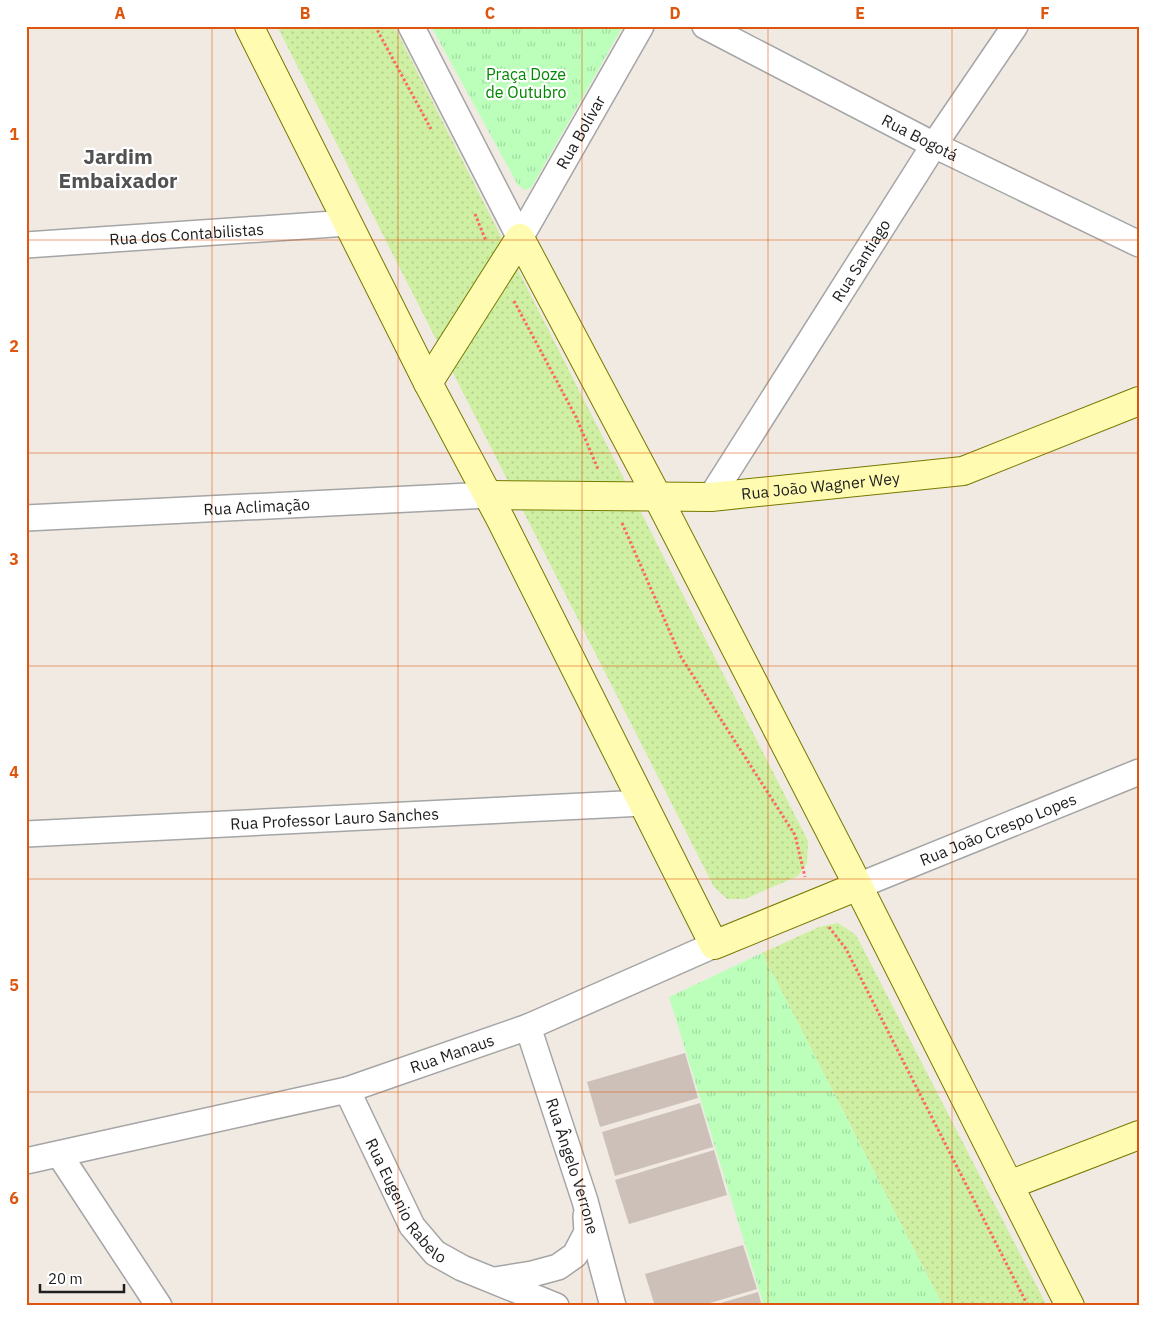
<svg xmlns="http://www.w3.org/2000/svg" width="1165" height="1332" font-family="'IBM Plex Sans',sans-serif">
<defs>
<pattern id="grass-dots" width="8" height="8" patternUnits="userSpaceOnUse" patternTransform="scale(1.25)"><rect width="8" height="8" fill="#cfefa3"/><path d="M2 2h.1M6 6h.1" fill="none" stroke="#b1cc8c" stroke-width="1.8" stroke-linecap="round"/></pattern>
<pattern id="park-tufts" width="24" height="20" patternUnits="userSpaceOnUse" patternTransform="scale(1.25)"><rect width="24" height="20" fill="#bfb"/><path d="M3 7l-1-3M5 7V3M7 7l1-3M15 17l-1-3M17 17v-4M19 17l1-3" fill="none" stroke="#a0daa0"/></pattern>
</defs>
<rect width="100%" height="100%" fill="#f0eae3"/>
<path fill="url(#grass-dots)" d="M277,26H394L808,841L807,863L798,876L745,899H727L714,887Z
M838,923L856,935L1047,1306H943L762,953L819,927Z"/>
<path fill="url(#park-tufts)" d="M431,26H623L531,188L525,190L518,185Z
M762,953L943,1306H764L669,997Z"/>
<path fill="#ccc0b8" d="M685,1053L698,1098L600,1127L587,1082Z
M700,1103L713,1147L615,1176L602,1132Z
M714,1150L727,1195L629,1224L615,1180Z
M743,1245L757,1289L700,1306H655L645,1274Z
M758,1292L762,1306H714V1305Z"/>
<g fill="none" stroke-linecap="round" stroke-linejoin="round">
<g stroke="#a5a5a5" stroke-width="28">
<g id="street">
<path d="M411,26L520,238"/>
<path id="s1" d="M705,26L934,145L1139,244"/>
<path id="s2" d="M520,238L641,26"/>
<path id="s3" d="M26,245L348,223"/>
<path id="s4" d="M711,497L934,145L1015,26"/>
<path id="s5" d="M26,518L489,495"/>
<path id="s6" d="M26,834L643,803"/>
<path id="s7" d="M858,886L1139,772"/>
<path id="s8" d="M528,1027L585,1201L613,1306"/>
<path id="s9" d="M347,1090L412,1226L435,1253L462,1268L556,1306"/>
<path d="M59,1154L159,1306"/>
<path id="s10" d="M26,1161L347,1090L528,1027L714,945"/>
<path d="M495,1280L532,1274L558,1267L575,1255L587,1232L586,1216"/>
</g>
</g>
<g stroke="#777900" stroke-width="30">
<g id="secondary">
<path d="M249,26L428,383L501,520L714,945L858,886"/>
<path d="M428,383L520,238L657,496L849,868L1070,1306"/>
<path id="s11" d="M489,495L711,497L963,471L1139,401"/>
<path d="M1009,1185L1139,1135"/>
</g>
</g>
<path stroke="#ff6764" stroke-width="3" stroke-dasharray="2.5 2.5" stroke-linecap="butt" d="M375,26L431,129
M475,214L486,241
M514,301L576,417L598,469
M622,523L681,657L795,835L805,877
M829,927L846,949L1028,1306"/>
<use href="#street" stroke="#fff" stroke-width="25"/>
<use href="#secondary" stroke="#fffcb1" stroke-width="28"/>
</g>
<path fill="none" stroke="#de560d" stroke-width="1" stroke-opacity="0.55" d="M212,26V1306M398,26V1306M582,26V1306M768,26V1306M952,26V1306M26,240H1139M26,453H1139M26,666H1139M26,879H1139M26,1092H1139"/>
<g text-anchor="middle" stroke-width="4.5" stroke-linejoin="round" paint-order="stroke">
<g font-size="16" fill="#018701" stroke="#fff">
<text x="526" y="80">Praça Doze<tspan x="526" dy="18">de Outubro</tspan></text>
</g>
<g font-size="16" fill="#1e1e1e" stroke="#fff">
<text dy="6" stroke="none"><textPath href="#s2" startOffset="122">Rua Bolívar</textPath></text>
<text dy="6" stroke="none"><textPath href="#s1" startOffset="242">Rua Bogotá</textPath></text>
<text dy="6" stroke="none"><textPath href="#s3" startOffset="161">Rua dos Contabilistas</textPath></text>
<text dy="6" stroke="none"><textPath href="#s4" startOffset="280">Rua Santiago</textPath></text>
<text dy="6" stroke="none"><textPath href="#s11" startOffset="332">Rua João Wagner Wey</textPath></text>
<text dy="6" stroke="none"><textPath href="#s5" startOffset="231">Rua Aclimação</textPath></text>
<text dy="6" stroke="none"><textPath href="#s6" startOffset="309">Rua Professor Lauro Sanches</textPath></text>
<text dy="6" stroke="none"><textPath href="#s7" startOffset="151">Rua João Crespo Lopes</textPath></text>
<text dy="6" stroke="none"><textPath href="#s10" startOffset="440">Rua Manaus</textPath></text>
<text dy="6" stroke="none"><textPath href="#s8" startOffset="146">Rua Ângelo Verrone</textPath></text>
<text dy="6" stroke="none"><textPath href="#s9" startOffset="126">Rua Eugenio Rabelo</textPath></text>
</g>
<g font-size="21" font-weight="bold" fill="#515151" stroke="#fff">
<text x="118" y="164">Jardim<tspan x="118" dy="24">Embaixador</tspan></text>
</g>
</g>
<rect width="1165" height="1332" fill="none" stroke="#ffffff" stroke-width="55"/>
<path d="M40 1284v8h84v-8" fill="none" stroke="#1e1e1e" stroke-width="2.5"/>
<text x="48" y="1284" font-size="15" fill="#1e1e1e" stroke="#ffffff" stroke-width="4" paint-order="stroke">20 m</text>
<rect x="28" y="28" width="1110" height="1276" fill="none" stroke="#de560d" stroke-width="2"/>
<g font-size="16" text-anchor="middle" font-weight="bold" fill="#de560d">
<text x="120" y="19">A</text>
<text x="305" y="19">B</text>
<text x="490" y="19">C</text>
<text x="675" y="19">D</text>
<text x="860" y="19">E</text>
<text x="1045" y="19">F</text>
<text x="14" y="140">1</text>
<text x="14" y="352">2</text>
<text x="14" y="565">3</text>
<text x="14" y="778">4</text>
<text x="14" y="991">5</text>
<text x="14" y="1204">6</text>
</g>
</svg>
